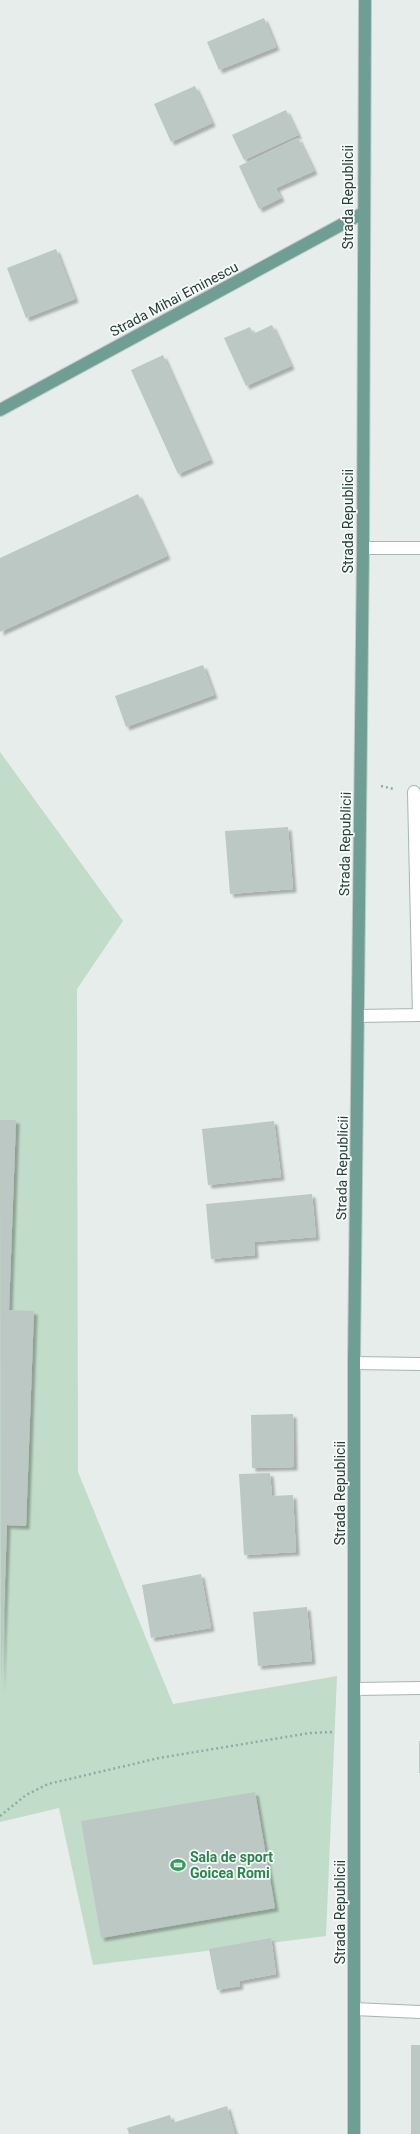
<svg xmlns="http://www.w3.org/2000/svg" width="420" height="2134" font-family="Roboto,sans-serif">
<defs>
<filter id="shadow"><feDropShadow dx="3.5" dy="3.5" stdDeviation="1" flood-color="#0004"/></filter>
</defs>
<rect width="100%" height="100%" fill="#e6edeb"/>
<path fill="#c2dcca" d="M0,752L123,921L77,989L78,1472L173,1704L337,1676L326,1936L93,1965L59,1808L0,1822Z"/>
<path fill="#bcc8c4" filter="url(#shadow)" d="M264,18L276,47L219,70L207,42Z
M195,86L212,123L171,142L154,104Z
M286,110L298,135L244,160L232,135Z
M298,138L314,171L276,188L281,198L259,209L239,166Z
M56,249L75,299L26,318L7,268Z
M272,325L291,366L246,386L224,338L250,327L253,334Z
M163,355L210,460L178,474L131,370Z
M138,494L167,556L0,632V558Z
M203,665L214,695L126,727L115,696Z
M288,827L293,889L230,894L225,831Z
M0,1120H16L9,1310L34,1311L26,1526L7,1525L1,1689Z
M274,1121L281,1177L208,1185L202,1129Z
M312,1194L316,1237L254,1242L255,1255L211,1259L206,1204Z
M293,1414L294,1467L252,1468L251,1415Z
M270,1473L272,1496L293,1495L296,1552L244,1555L239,1474Z
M201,1574L211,1628L151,1638L142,1585Z
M307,1607L312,1661L258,1666L253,1612Z
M419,1741H420V1773H419Z
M255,1792L275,1908L101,1938L81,1821Z
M271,1938L276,1974L239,1981L240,1986L217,1990L209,1949Z
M411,2045H420V2134H411Z
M227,2106L235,2134H129L127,2128L170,2115L172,2123Z"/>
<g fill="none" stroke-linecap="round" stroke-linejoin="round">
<g stroke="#a9b5b2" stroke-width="14">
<path id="minor" d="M363,548H420
M358,1016L419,1015L414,792
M354,1363L420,1364
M355,1689L420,1688
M354,2009L420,2012"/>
</g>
<g stroke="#c3c9c8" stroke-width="14">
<path id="major" d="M0,410L363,213
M354,2134V1363L363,548L365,0"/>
</g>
<path stroke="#8aaea5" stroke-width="2.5" stroke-dasharray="2 3" stroke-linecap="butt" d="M381,786L394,789
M0,1816L26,1795L48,1784L159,1758L310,1733L333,1732"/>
<use href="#minor" stroke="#fff" stroke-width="12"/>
<use href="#major" stroke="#6f9e95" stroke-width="12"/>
</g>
<defs>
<g id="stadium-bare" transform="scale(1.2)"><path d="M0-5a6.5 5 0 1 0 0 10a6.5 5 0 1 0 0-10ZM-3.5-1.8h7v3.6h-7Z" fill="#2e9e5b" stroke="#f6faf8" stroke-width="2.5" paint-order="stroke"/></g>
</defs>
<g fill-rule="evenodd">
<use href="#stadium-bare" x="178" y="1865"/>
</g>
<g text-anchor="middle" stroke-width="3.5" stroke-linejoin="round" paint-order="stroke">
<g font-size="14" fill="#273e39" stroke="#f6faf8">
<text transform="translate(348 197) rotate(-90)" y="5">Strada Republicii</text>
<text transform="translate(174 299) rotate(-28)" y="5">Strada Mihai Eminescu</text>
<text transform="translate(348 521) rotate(-90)" y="5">Strada Republicii</text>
<text transform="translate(345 844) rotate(-89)" y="5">Strada Republicii</text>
<text transform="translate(342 1168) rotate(-89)" y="5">Strada Republicii</text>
<text transform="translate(340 1493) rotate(-90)" y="5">Strada Republicii</text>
<text transform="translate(340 1912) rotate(-90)" y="5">Strada Republicii</text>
</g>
<g font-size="14" font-weight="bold" fill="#27864d" stroke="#f6faf8" text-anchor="start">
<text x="190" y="1862">Sala de sport<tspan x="190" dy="16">Goicea Romi</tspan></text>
</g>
</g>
</svg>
